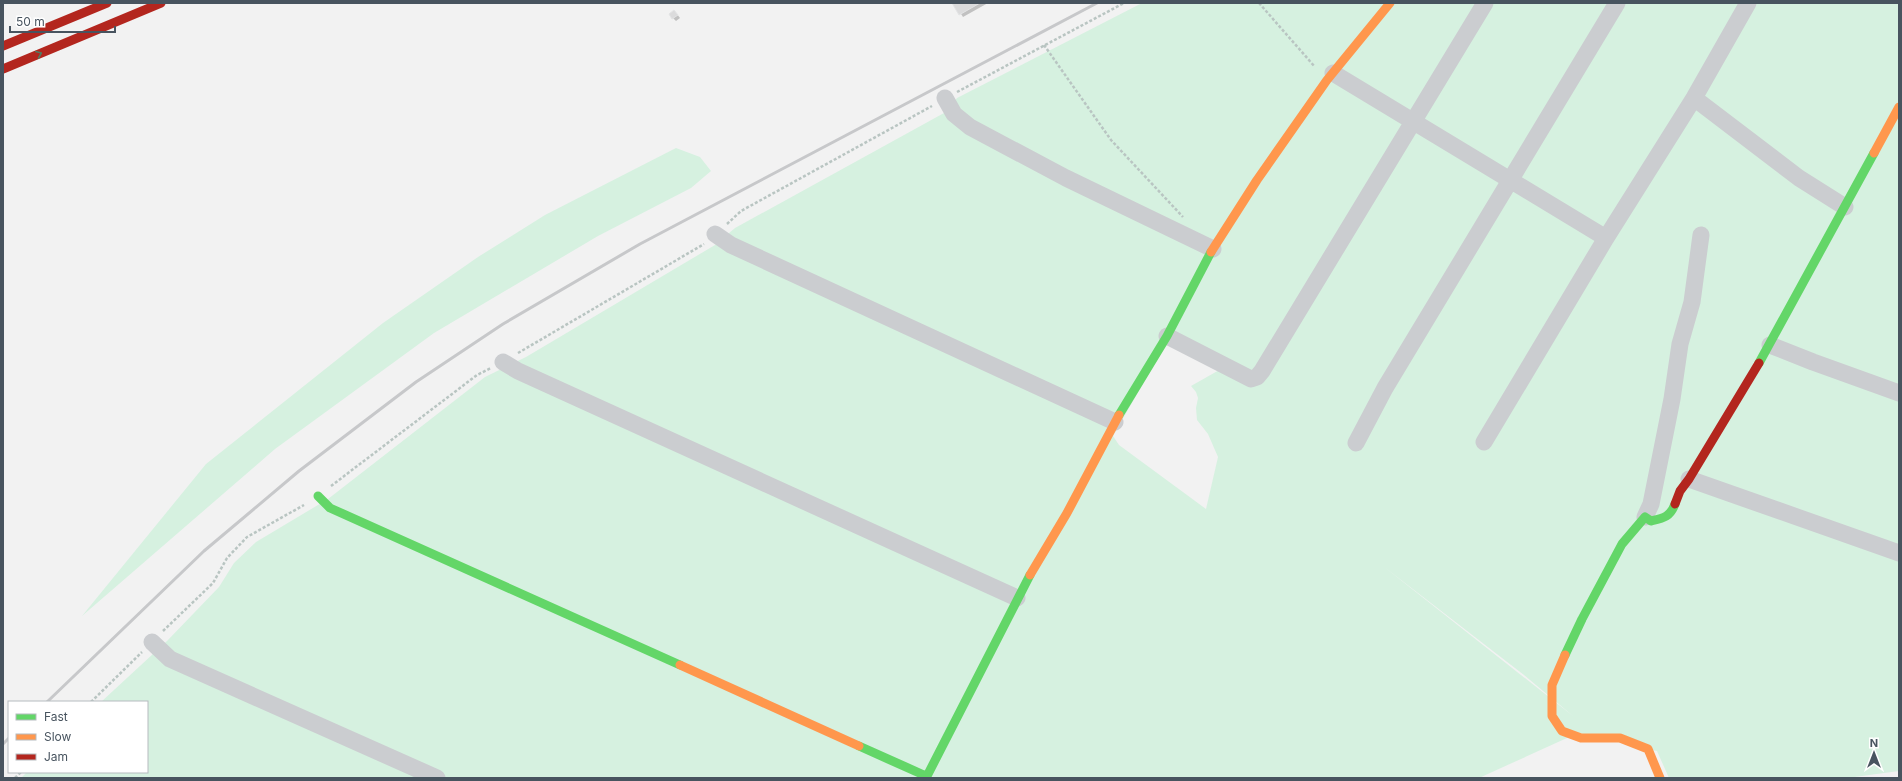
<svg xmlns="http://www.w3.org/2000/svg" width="1902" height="781" font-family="Inter,sans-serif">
<rect width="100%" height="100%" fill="#f2f2f2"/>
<path fill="#d6f1e0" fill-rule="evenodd" d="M1142,3H1899V771L1847,778H1669L1657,751L1578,733L1479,778H21L27,772H147V702H101L167,641L219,587L234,563L256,542L328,499L485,377L526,357L715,245L735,228L944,113L957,98ZM1167,342L1221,369L1191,386L1196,392L1198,398L1196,408L1197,420L1208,434L1218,457L1206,509L1119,445L1113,436ZM1383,566L1524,675L1573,716Z
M676,148L700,157L711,171L691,188L598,236L434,333L275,449L82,616L206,464L383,323L478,257L545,215Z"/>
<path fill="#0003" d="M954,3H988L963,17Z
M677,14L680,18L676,21L673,18Z"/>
<path fill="#dbdbdc" stroke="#e3e4e5" d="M952,3H980L959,15Z
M674,10L678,15L672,19L669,14Z"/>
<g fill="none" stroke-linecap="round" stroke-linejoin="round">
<path stroke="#b9c5c2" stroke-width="2.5" stroke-dasharray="3 2" stroke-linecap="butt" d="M1259,3L1315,67
M1044,45L1111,140L1183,217
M957,92L1124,3
M727,224L741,211L932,106
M518,353L704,244
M331,486L477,375L491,368
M163,631L213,583L227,558L247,537L304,505
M91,702L142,652
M15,778L21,772"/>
<path stroke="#cbcdd0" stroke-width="17" d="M1333,73L1606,238
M945,98L954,114L970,127L1066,178L1213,249
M1694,98L1799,178L1845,207
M715,234L731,245L1115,422
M1167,336L1251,379L1257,377L1262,371L1485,3
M1770,345L1813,362L1899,393
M503,362L518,371L1017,598
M1484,442L1606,238L1694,98L1748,3
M1356,443L1385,388L1617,3
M1689,479L1899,553
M1645,517L1651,504L1672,399L1680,344L1692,302L1701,235
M152,642L170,659L437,778"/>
<path stroke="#63d668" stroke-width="9" d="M1759,363L1874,153
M1119,415L1167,336L1211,252
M318,496L330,508L680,665
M1565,655L1582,619L1622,544L1645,517L1651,521C1664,518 1670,517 1675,504
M859,746L926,776
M926,778L1030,575"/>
<path stroke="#ff974d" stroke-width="9" d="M1874,153L1899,107
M1211,252L1257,180L1327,80L1390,3
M1030,575L1067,513L1119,415
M1565,655L1552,685V716L1562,731L1581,738H1620L1648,749L1660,778
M680,665L859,746"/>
<path stroke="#b3261e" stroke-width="9" d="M3,46L107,3
M3,69L161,3
M1675,504L1680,491L1689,479L1759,363"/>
<path stroke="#c7c8ca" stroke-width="3" d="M47,702L204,551L299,471L416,382L503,324L640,244L1097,3
M3,744L9,738"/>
</g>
<defs><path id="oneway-chevron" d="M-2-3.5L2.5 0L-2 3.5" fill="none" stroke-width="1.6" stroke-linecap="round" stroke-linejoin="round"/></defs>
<use stroke="#507b62" href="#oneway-chevron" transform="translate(39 54) rotate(-23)"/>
<rect width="1902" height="781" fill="none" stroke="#48545f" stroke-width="8"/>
<rect x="8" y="701" width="140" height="72" fill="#ffffff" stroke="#b6bbbf"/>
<rect x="16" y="714" width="20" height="6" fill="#63d668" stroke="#b6bbbf"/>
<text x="44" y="721" font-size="12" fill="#48545f">Fast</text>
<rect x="16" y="734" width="20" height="6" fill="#ff974d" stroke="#b6bbbf"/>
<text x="44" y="741" font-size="12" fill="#48545f">Slow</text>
<rect x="16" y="754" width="20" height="6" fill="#b3261e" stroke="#b6bbbf"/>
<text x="44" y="761" font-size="12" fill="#48545f">Jam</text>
<g transform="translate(1874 753)" stroke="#ffffff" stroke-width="3" paint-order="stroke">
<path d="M0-3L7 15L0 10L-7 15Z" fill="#48545f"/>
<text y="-6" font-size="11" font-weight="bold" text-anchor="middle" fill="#48545f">N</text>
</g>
<path d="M10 26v6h105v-6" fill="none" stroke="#48545f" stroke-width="2"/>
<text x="16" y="26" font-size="12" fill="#48545f" stroke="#ffffff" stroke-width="3" paint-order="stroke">50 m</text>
</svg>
